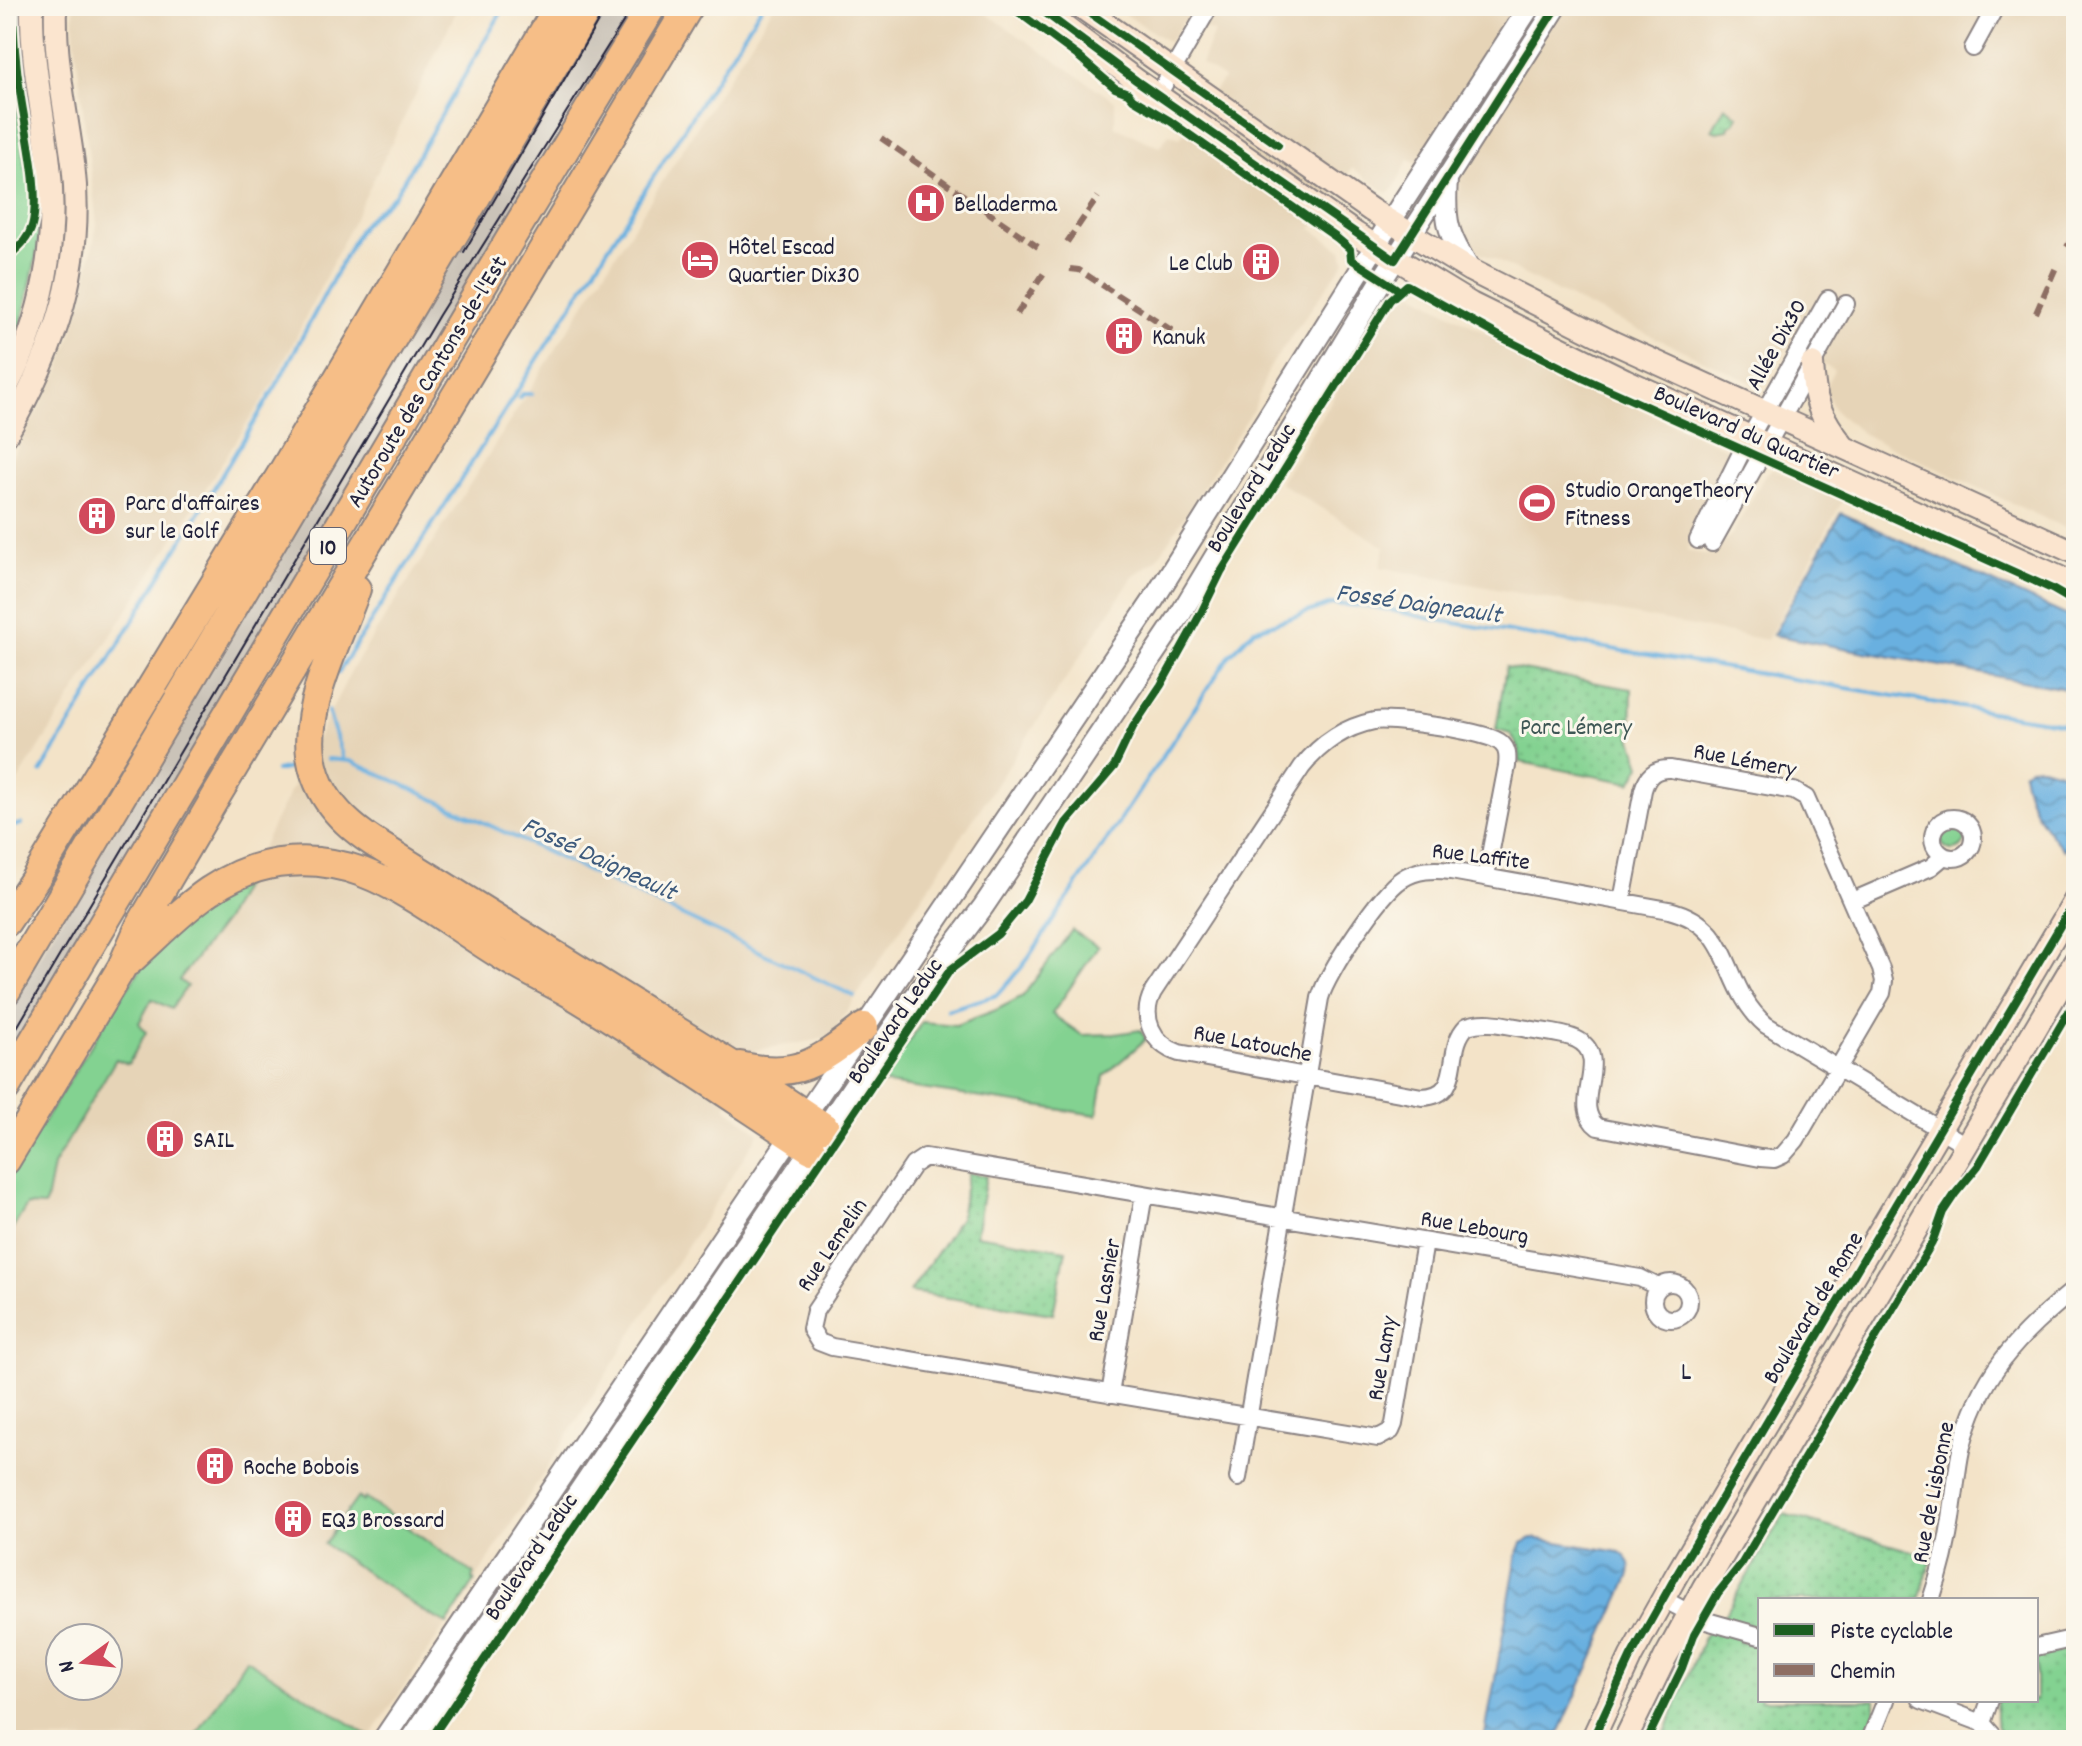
<svg xmlns="http://www.w3.org/2000/svg" width="2082" height="1746" font-family="Dekko,sans-serif">
<defs>
<pattern id="park-dots" width="8" height="8" patternUnits="userSpaceOnUse" patternTransform="scale(2)"><rect width="8" height="8" fill="#83d291"/><path d="M2 2h.1M6 6h.1" fill="none" stroke="#71b47e" stroke-width="1.8" stroke-linecap="round"/></pattern>
<pattern id="water-waves" width="16" height="10" patternUnits="userSpaceOnUse" patternTransform="scale(2)"><rect width="16" height="10" fill="#69b0e0"/><path d="M0 5q4-4 8 0t8 0" fill="none" stroke="#568fb7"/></pattern>
</defs>
<rect width="100%" height="100%" fill="#fbf7ec"/>
<filter id="ink" filterUnits="userSpaceOnUse"><feTurbulence type="fractalNoise" baseFrequency=".0125" numOctaves="2"/><feDisplacementMap in="SourceGraphic" scale="16" xChannelSelector="R" yChannelSelector="G"/><feConvolveMatrix kernelMatrix="1 2 1 2 8 2 1 2 1" color-interpolation-filters="sRGB"/></filter>
<filter id="wash" filterUnits="userSpaceOnUse"><feTurbulence type="fractalNoise" baseFrequency=".006" numOctaves="4" result="noise"/><feDisplacementMap in="SourceGraphic" scale="32" xChannelSelector="R" yChannelSelector="G"/><feGaussianBlur stdDeviation="1.8" result="paint"/><feColorMatrix in="noise" values="0 0 0 0 0 0 0 0 0 0 0 0 0 0 0 0 0 1.4 0 .05"/><feComposite in="paint" operator="in"/></filter>
<g filter="url(#wash)">
<rect width="100%" height="100%" fill="#f3e3c8"/>
<path fill="#e6d4b7" fill-rule="evenodd" d="M74,6H459L274,382L6,799V468L60,370L82,302L97,224L74,34Z
M774,6H975L1115,101V127L1160,147L1169,134L1180,138L1224,78L1201,64L1214,32L1183,21L1169,42L1112,6H2076V533L1863,434L1835,411L1825,389L1834,370L1787,347L1761,387L1560,293L1476,250L1462,232L1454,213L1461,185L1409,159L1393,190L1387,193L1352,168L1312,229L1342,250L1345,261L1269,368L1254,408L1157,559L1134,575L829,1038L756,1050L725,1107L759,1133L475,1581L368,1740H6V1240L27,1205L43,1206L46,1202L53,1166L117,1059L145,1030L139,1023L152,999L167,1008L186,985L179,981L225,920L351,671ZM60,1638H108V1686H60Z
M1413,293L1542,364L1729,450L1726,469L1698,521L1693,524L1687,551L1709,555L1732,534L1765,475L1772,469L1843,500L1767,640L1380,567L1385,547L1280,483L1388,309L1397,296L1403,299L1406,295L1410,297Z"/>
<path fill="#cac3b8" d="M601,6H638L6,1067V1012Z"/>
<path fill="#83d291" stroke="#527a66" stroke-width="2" d="M6,6H9L8,44L25,166L41,204L38,248L29,291L20,330L6,363Z
M1941 838a12 12 0 1 1 24 0a12 12 0 1 1-24 0Z
M245,881L225,920L179,980L187,986L171,1009L152,999L139,1023L146,1032L130,1061L128,1064L116,1059L53,1166L46,1202L44,1206L27,1205L6,1240V1182L122,995L149,957L180,924Z
M1072,930L1098,947L1052,1014L1082,1035L1115,1034L1140,1030L1146,1039L1104,1076L1097,1115L881,1083L922,1022L956,1025L996,1010L1023,996Z
M358,1497L363,1501L365,1498L474,1574L472,1578L475,1581L447,1624L423,1611L324,1544Z
M246,1659L357,1728L370,1737L368,1740H193Z"/>
<path fill="url(#park-dots)" stroke="#527a66" stroke-width="2" d="M1725,106L1738,116L1733,124L1729,125L1728,130L1717,132L1712,130Z
M1506,667L1632,689L1631,737L1641,765L1631,783L1520,762L1519,748L1511,734L1496,730Z
M968,1173L986,1176L976,1235L1066,1250L1053,1314L910,1292L960,1218Z
M1784,1514L1932,1557L1919,1600H1760V1627L1743,1624L1739,1641L1760,1647V1700H1875V1712L1862,1740H1662L1703,1639L1725,1614Z
M2076,1648V1740H2007C1994,1728 1995,1716 1997,1700H2036V1657Z"/>
<path fill="url(#water-waves)" stroke="#46698e" stroke-width="2" d="M1841,513L2076,620V691L1773,635Z
M2039,766L2076,777V826L2064,850C2042,826 2028,804 2023,772L2030,767Z
M1532,1538L1620,1552C1629,1559 1632,1564 1630,1575L1556,1740H1484L1517,1555L1522,1543Z"/>
<g fill="none" stroke-linecap="round" stroke-linejoin="round">
<path stroke="#69b0e0" stroke-width="4" d="M519,398L522,394H532
M338,673L762,6
M328,711L343,759
M328,759L350,761L393,780L854,996
M276,771L299,766
M41,772L276,386L357,234L366,221L395,195L505,6
M6,828L21,824
M947,1010L997,995L1022,967L1230,655L1254,630L1332,604L1375,607L1437,620L2076,726"/>
</g>
</g>
<g filter="url(#ink)">
<g fill="none" stroke-linecap="round" stroke-linejoin="round">
<g stroke="#8a8282" stroke-width="20">
<path id="minor" d="M1973,48L1996,6
M1158,95L1210,6
M1698,540L1742,451L1828,299
M1712,543L1846,304
M1933 838a20 20 0 1 1 40 0a20 20 0 1 1-40 0Z
M1486,876L1507,766C1508,757 1508,749 1501,743C1489,731 1392,718 1374,721C1345,727 1320,744 1302,767L1153,992C1140,1017 1152,1044 1179,1053L1422,1097C1466,1096 1443,1049 1467,1026C1487,1019 1507,1026 1528,1029C1543,1032 1562,1033 1576,1039C1614,1057 1568,1105 1598,1127L1760,1158L1774,1159L1783,1155L1796,1140L1882,993L1884,981L1881,969L1806,798L1794,791L1671,769C1655,768 1647,776 1643,790L1622,901
M1852,901L1931,867L1944,856
M1425,1242L1394,1424L1391,1431L1378,1438L832,1347L819,1342L811,1329L815,1311L913,1165L925,1157L1640,1278L1658,1287
M1653 1301a18 18 0 1 1 36 0a18 18 0 1 1-36 0Z
M1110,1394L1144,1194
M1238,1478L1320,998C1327,973 1380,893 1402,879C1417,869 1434,869 1451,871L1669,910C1737,927 1720,986 1766,1025L1966,1145
M1663,1599L1703,1620L1760,1636
M1931,1600C1942,1568 1949,1538 1953,1504C1956,1486 1957,1468 1961,1450C1979,1374 2018,1336 2076,1288
M2036,1647L2076,1638
M1921,1700L1982,1723L1997,1740
M1982,1723L1990,1700
M1870,1740L1886,1700"/>
</g>
<g stroke="#8a8282" stroke-width="24">
<path id="tertiary" d="M1447,180C1444,221 1448,235 1470,270
M383,1740L1152,602L1401,205L1530,6
M411,1740L907,1007L983,907L1178,618L1380,283L1557,6"/>
</g>
<g stroke="#8a8282" stroke-width="26">
<path id="secondary" d="M1036,6L1137,81L1356,234L1471,304L1625,380L2076,585
M1080,6L1371,210L1470,270L1614,343L2076,553
M1812,364C1814,402 1820,416 1843,446
M6,388C43,319 58,241 49,164C43,110 31,60 32,6
M6,435C56,349 85,264 73,163C66,110 54,59 56,6
M1592,1740L1631,1656L1677,1574L2076,899
M1625,1740L1665,1658L1704,1587L2076,960"/>
</g>
<g stroke="#8a8282" stroke-width="32">
<path id="motorway" d="M356,589C323,682 264,771 373,842L728,1063L825,1128
M6,922L35,879L281,475L559,6
M129,961C175,920 213,873 278,863C306,859 335,862 362,872C412,891 457,928 503,956C525,970 549,981 572,994C653,1043 732,1097 811,1149
M6,991L589,6
M740,1066C798,1080 820,1061 864,1027
M6,1087L512,236L652,6
M6,1160L122,967L140,926L218,793L689,6"/>
</g>
<use href="#minor" stroke="#fff" stroke-width="16"/>
<use href="#tertiary" stroke="#fff" stroke-width="20"/>
<use href="#secondary" stroke="#fbe5cf" stroke-width="22"/>
<use href="#motorway" stroke="#f6be87" stroke-width="28"/>
<path stroke="#22223b" stroke-width="2" d="M464,252L607,6
M6,1046L439,315L633,6"/>
<path stroke="#8d6e63" stroke-width="6" stroke-dasharray="12 6" stroke-linecap="butt" d="M881,138L1038,247
M1067,242L1098,197
M2067,247L2076,231
M1070,269L1079,270L1176,333
M2036,313L2057,265
M1017,314L1044,273"/>
<g stroke="#fbf7ec" stroke-width="13">
<path id="cycleway" d="M1010,6L1079,57L1115,88L1128,93L1133,99L1170,121L1337,238L1350,249L1351,259L1396,288
M1036,6L1137,81L1395,260L1557,6
M1080,6L1278,145
M6,259C16,249 28,241 32,226C41,193 26,133 21,98C16,67 13,37 13,6
M430,1740L950,970L998,934L1025,901L1066,823L1114,767L1133,727L1161,685L1201,613L1221,572L1390,300L1407,285L1503,338L1583,378L2052,589L2076,603
M1592,1740L1631,1656L1677,1574L2076,899
M1647,1740L1682,1668L1694,1635L1718,1593L1742,1563L1932,1243L1943,1212L1955,1194L1978,1166L2076,999"/>
</g>
<use href="#cycleway" stroke="#1b5e20" stroke-width="8"/>
</g>
</g>
<defs>
<g id="hospital-disc" transform="scale(2)"><circle r="9.5" fill="#d1495b" stroke="#fbf7ec"/><path d="M-5-5h3v3.5h4V-5h3V5h-3V1.5h-4V5h-3Z" fill="#fff"/></g>
<g id="hotel-disc" transform="scale(2)"><circle r="9.5" fill="#d1495b" stroke="#fbf7ec"/><path d="M-6-4.5h1.5V1H6V5H4.5V3h-9V5H-6ZM-4 0a1.8 1.8 0 1 1 3.6 0ZM.5 0V-2.5h3Q6-2.5 6 0Z" fill="#fff"/></g>
<g id="building-disc" transform="scale(2)"><circle r="9.5" fill="#d1495b" stroke="#fbf7ec"/><path d="M-4-6H4V6H1V3H-1V6H-4ZM-2.5-4.3h1.7v1.8h-1.7ZM.8-4.3h1.7v1.8H.8ZM-2.5-1h1.7V.8h-1.7ZM.8-1h1.7V.8H.8Z" fill="#fff"/></g>
<g id="stadium-disc" transform="scale(2)"><circle r="9.5" fill="#d1495b" stroke="#fbf7ec"/><path d="M0-5a6.5 5 0 1 0 0 10a6.5 5 0 1 0 0-10ZM-3.5-1.8h7v3.6h-7Z" fill="#fff"/></g>
</defs>
<g fill-rule="evenodd">
<use href="#hospital-disc" x="926" y="203"/>
<use href="#hotel-disc" x="700" y="260"/>
<use href="#building-disc" x="1261" y="262"/>
<use href="#building-disc" x="1124" y="336"/>
<use href="#stadium-disc" x="1537" y="503"/>
<use href="#building-disc" x="97" y="516"/>
<use href="#building-disc" x="165" y="1139"/>
<use href="#building-disc" x="215" y="1466"/>
<use href="#building-disc" x="293" y="1519"/>
</g>
<g text-anchor="middle" stroke-width="6" stroke-linejoin="round" paint-order="stroke">
<rect fill="#fbf7ec" stroke="#636270" stroke-width="2" x="310" y="528" width="36" height="36" rx="6"/>
<g font-size="22" font-weight="bold" fill="#22223b">
<text x="328" y="554">10</text>
</g>
<g font-size="24" fill="#22223b" stroke="#fbf7ec" text-anchor="start">
<text x="954" y="211">Belladerma</text>
<text x="728" y="254">Hôtel Escad<tspan x="728" dy="28">Quartier Dix30</tspan></text>
<text x="1233" y="270" text-anchor="end">Le Club</text>
<text x="1152" y="344">Kanuk</text>
<text x="1565" y="497">Studio OrangeTheory<tspan x="1565" dy="28">Fitness</tspan></text>
<text x="125" y="510">Parc d'affaires<tspan x="125" dy="28">sur le Golf</tspan></text>
<text x="193" y="1147">SAIL</text>
<text x="243" y="1474">Roche Bobois</text>
<text x="321" y="1527">EQ3 Brossard</text>
</g>
<g font-size="24" fill="#22223b" stroke="#fbf7ec">
<text transform="translate(1775 344) rotate(-61)" y="8">Allée Dix30</text>
<text transform="translate(426 381) rotate(-59)" y="8">Autoroute des Cantons-de-l'Est</text>
<text transform="translate(1747 431) rotate(24)" y="8">Boulevard du Quartier</text>
<text transform="translate(1250 487) rotate(-58)" y="8">Boulevard Leduc</text>
<text transform="translate(1745 759) rotate(11)" y="8">Rue Lémery</text>
<text transform="translate(1481 855) rotate(7)" y="8">Rue Laffite</text>
<text transform="translate(894 1020) rotate(-55)" y="8">Boulevard Leduc</text>
<text transform="translate(1253 1042) rotate(11)" y="8">Rue Latouche</text>
<text transform="translate(1475 1226) rotate(10)" y="8">Rue Lebourg</text>
<text transform="translate(831 1244) rotate(-56)" y="8">Rue Lemelin</text>
<text transform="translate(1103 1290) rotate(-80)" y="8">Rue Lasnier</text>
<text transform="translate(1812 1307) rotate(-59)" y="8">Boulevard de Rome</text>
<text transform="translate(1381 1358) rotate(-80)" y="8">Rue Lamy</text>
<text transform="translate(1932 1492) rotate(-79)" y="8">Rue de Lisbonne</text>
<text transform="translate(530 1556) rotate(-56)" y="8">Boulevard Leduc</text>
</g>
<g font-size="24" fill="#3f5755" stroke="#fbf7ec">
<text x="1576" y="734">Parc Lémery</text>
</g>
<g font-size="26" font-style="italic" fill="#3e5b7d" stroke="#fbf7ec">
<text transform="translate(1419 602) rotate(8)" y="9">Fossé Daigneault</text>
<text transform="translate(600 857) rotate(25)" y="9">Fossé Daigneault</text>
</g>
<g font-size="26" letter-spacing="2" fill="#22223b" stroke="#fbf7ec">
<text x="1687" y="1379">L</text>
</g>
</g>
<rect width="2082" height="1746" fill="none" stroke="#fbf7ec" stroke-width="32"/>
<rect x="1758" y="1598" width="280" height="104" fill="#fbf7ec" stroke="#a4a2a5" stroke-width="2"/>
<rect x="1774" y="1624" width="40" height="12" fill="#1b5e20" stroke="#a4a2a5" stroke-width="2"/>
<text x="1830" y="1638" font-size="24" fill="#22223b">Piste cyclable</text>
<rect x="1774" y="1664" width="40" height="12" fill="#8d6e63" stroke="#a4a2a5" stroke-width="2"/>
<text x="1830" y="1678" font-size="24" fill="#22223b">Chemin</text>
<g transform="translate(84 1662) rotate(255)"><circle r="38" fill="#fbf7ec" stroke="#a4a2a5" stroke-width="2"/>
<path d="M0-6L14 30L0 20L-14 30Z" fill="#d1495b"/>
<text y="-12" font-size="22" font-weight="bold" text-anchor="middle" fill="#22223b">N</text>
</g>
</svg>
